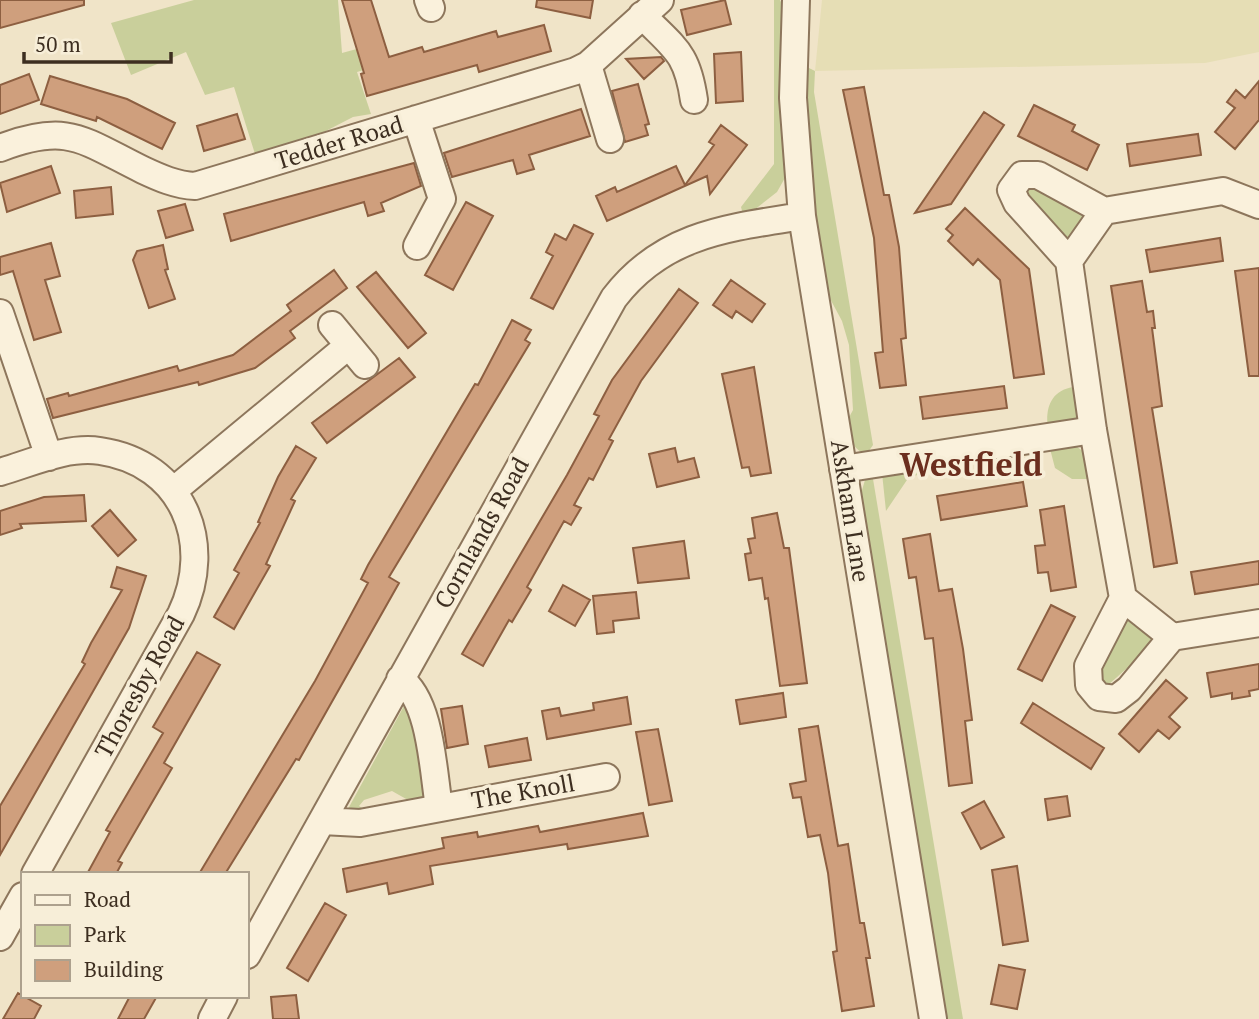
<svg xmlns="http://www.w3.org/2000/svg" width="1259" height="1019" font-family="'PT Serif',serif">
<rect width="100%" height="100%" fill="#f0e4c8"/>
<path fill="#e6deb5" d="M822,0H1259V52L1205,63L815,71Z"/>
<path fill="#c9cf9b" d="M194,0H338L342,53L364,47L370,68L357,72L371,114L353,117L324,132L255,154L234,87L205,95L186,52L131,75L111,23Z
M774,0H780L782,4L786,176L777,192L744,218L741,207L774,164Z
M801,64L815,71L814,92L873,445L866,455C848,446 842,428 853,410L849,345L842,321L827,293L818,254Z
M1028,182L1088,210L1070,245L1020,190Z
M1074,379L1081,412L1077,420L1048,430C1045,409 1050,391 1073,387Z
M1073,444L1084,452L1090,479H1072L1055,468L1049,445Z
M919,467L922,474L909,477L886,511L882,473Z
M873,479L963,1019H943L860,497L865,480Z
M1127,617L1155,635L1153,645L1107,686L1095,676Z
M404,706L418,712L425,798L415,804L392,791L364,800L359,806L370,813L348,809Z"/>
<path fill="#cf9f7d" stroke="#8d5f41" stroke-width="2" d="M0,0H84V5L0,28Z
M342,0H371L389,57L422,47L424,52L496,31L498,37L544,25L551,51L479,72L477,65L367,96L361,74L364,73Z
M537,0H593L590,18L536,7Z
M725,0L731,24L687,35L681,10Z
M741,52L743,101L716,103L714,54Z
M661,57L664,61L644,79L626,59Z
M29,74L39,100L0,114V85Z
M50,76L127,99L175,123L162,149L97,117L96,121L41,104Z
M1259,81V120L1235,149L1215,132L1235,108L1227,102L1236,90L1245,98Z
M638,84L649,124L645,125L648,135L625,142L612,91Z
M864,87L884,195H889L899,247L906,338L901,339L906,385L880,388L875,353L883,352L874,238L843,90Z
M1034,105L1075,125L1072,131L1099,145L1087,170L1018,136Z
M581,109L590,136L529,155L534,169L517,174L513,160L452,177L444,153Z
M984,112L1004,125L951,204L915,213Z
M237,114L245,139L204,151L197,126Z
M721,125L747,145L710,194L707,176L607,221L596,196L615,187L617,192L676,166L685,185L714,145L709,142Z
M1198,134L1201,155L1130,166L1127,144Z
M414,163L421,186L381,203L384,211L368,216L364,202L231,241L224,214Z
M51,166L60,193L7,212L0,183Z
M111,187L113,214L76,218L74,191Z
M466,202L493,216L453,290L425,275Z
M185,204L193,230L166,238L158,211Z
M965,208L1029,269L1044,374L1014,378L1000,280L978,259L973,265L948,241L953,235L946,229Z
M574,225L593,234L553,309L531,298L553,256L546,252L555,234L566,240Z
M1220,238L1223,261L1150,272L1146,250Z
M51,243L60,276L45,280L61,332L34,340L13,271L0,275V257Z
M163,245L168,269L165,270L175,299L149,308L133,260L137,251Z
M1259,268V376H1249L1235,271Z
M334,270L347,288L290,331L295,338L255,368L199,385L198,382L53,418L47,399L68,393L69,396L177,366L179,371L233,355L291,311L287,305Z
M376,272L426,333L408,348L357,287Z
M731,280L765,304L752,322L736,311L732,318L713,305Z
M1142,281L1147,312L1153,311L1155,328H1152L1162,406L1152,408L1177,563L1154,567L1111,286Z
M679,289L698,303L641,381L609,439L613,441L593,480L589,478L574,505L581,508L571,525L564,521L527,587L531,590L512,622L509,620L483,666L462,654L567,475L599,416L594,414L612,380Z
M512,320L531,330L525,340L530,343L389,577L399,583L299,760L296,759L225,874H199L315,681L368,583L361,579L368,565L475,384L478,385Z
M399,358L415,377L327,443L312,423Z
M754,367L771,473L751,476L749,467L742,468L722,374Z
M1004,386L1007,408L923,419L920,397Z
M296,446L316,458L291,499L295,501L266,564L270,566L234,629L214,617L239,573L234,570L260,523L258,522L278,477Z
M675,448L678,462L694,458L699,477L657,487L649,454Z
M1023,482L1027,506L941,520L937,496Z
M84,495L86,521L20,524L22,528L0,535V511L44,497Z
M1064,506L1076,587L1051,591L1048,572L1038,573L1035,546L1045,545L1040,510Z
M110,510L136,540L118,556L92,526Z
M777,513L784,548H789L807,683L780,686L768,598L765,599L762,578L749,580L745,554L751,553L748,539L755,538L752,518Z
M930,534L939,591L952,589L963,649L972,720L965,721L972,783L949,786L933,638L925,639L916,577L909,578L903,539Z
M684,541L689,578L638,583L633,548Z
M1259,561V584L1195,594L1191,572Z
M117,567L146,576L129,628L0,855V806L85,664L82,662L91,643L122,590L111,587Z
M563,585L590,600L575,626L549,611Z
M636,592L639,618L613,621L614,632L597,634L593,596Z
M1051,605L1075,617L1042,681L1018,669Z
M197,652L220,665L164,763L172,768L118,861L122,863L116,874H87L110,832L106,830L163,733L153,727Z
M1259,664V689L1249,691L1250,696L1232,699V693L1211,697L1207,673Z
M1166,680L1187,698L1169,717L1180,727L1169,739L1158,730L1139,752L1119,734Z
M783,693L786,717L740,724L736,700Z
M627,697L631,724L547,739L542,711L559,708L561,716L594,710L593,703Z
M1033,703L1104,748L1091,769L1021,723Z
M462,706L468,744L447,748L441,709Z
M818,726L838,846L848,844L860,923H864L870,958H866L874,1006L842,1011L833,952L837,951L828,873L820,835L808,837L801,797L793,798L790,784L806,781L799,729Z
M658,729L672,801L649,805L636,732Z
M527,738L531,760L489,767L485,746Z
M1067,796L1070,816L1048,820L1045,799Z
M984,801L1004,837L981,849L962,813Z
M643,813L648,836L568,849L567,844L430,866L433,884L389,894L387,883L347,892L343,869L444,848L442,838L477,832L478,837L538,826L540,832Z
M1017,866L1028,941L1003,945L992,870Z
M325,903L346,915L308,981L287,968Z
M999,965L1025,970L1017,1009L991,1004Z
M18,993L41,1006L34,1019H3Z
M296,995L299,1019H273L271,997Z
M130,996H157L144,1019H118Z"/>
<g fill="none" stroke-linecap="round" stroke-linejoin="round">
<g stroke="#8d765c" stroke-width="30">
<path id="minor" d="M428,0L431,8
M796,0L793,98L802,216L933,1019
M642,15C675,49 687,52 694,100
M588,65L610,139
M416,119L442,199L417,246
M0,148C68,122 82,140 143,170C160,178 176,185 195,186L576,71L588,65L660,0
M1259,205L1223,191L1104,211L1069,261L1093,430L1123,598L1172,637L1259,623
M1069,261L1017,203L1011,190L1022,175H1038L1104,211
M0,313L49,457
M332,325L365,365
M843,469L1093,430
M0,472C31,463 67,446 100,451C183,463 215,543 181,614L35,874
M173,491L348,346
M1123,598L1088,666L1089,685L1099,697L1116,699L1129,689L1172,637
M400,679C431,700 433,771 439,807
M322,821L360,823L606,777
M0,937L23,896
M247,955L614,298C663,234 727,228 802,216
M212,1019L224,996"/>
</g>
<use href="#minor" stroke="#faf1dc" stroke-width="26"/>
</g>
<g text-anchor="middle" stroke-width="7" stroke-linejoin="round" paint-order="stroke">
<g font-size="24" fill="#3d2e20" stroke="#f7eed8">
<text transform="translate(339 143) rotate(-17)" y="8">Tedder Road</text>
<text transform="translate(850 511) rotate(81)" y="8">Askham Lane</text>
<text transform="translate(482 533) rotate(-61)" y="8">Cornlands Road</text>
<text transform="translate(140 687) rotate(-61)" y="8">Thoresby Road</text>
<text transform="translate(523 792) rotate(-10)" y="8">The Knoll</text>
</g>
<g font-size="32" font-weight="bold" fill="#6b2e1e" stroke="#f7eed8">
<text x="971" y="476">Westfield</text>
</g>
</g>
<rect x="21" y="872" width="228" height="126" fill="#f7eed8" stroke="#ada18e" stroke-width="2"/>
<rect x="35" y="895" width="35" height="10" fill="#faf1dc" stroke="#ada18e" stroke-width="2"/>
<text x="84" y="907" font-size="21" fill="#3d2e20">Road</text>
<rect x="35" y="925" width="35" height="21" fill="#c9cf9b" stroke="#ada18e" stroke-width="2"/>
<text x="84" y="942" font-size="21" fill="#3d2e20">Park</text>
<rect x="35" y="960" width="35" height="21" fill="#cf9f7d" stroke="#ada18e" stroke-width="2"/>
<text x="84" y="977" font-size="21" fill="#3d2e20">Building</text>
<path d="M24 52v10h147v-10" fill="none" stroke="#3d2e20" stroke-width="3.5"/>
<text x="35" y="52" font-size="21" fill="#3d2e20" stroke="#f7eed8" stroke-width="5" paint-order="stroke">50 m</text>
</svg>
